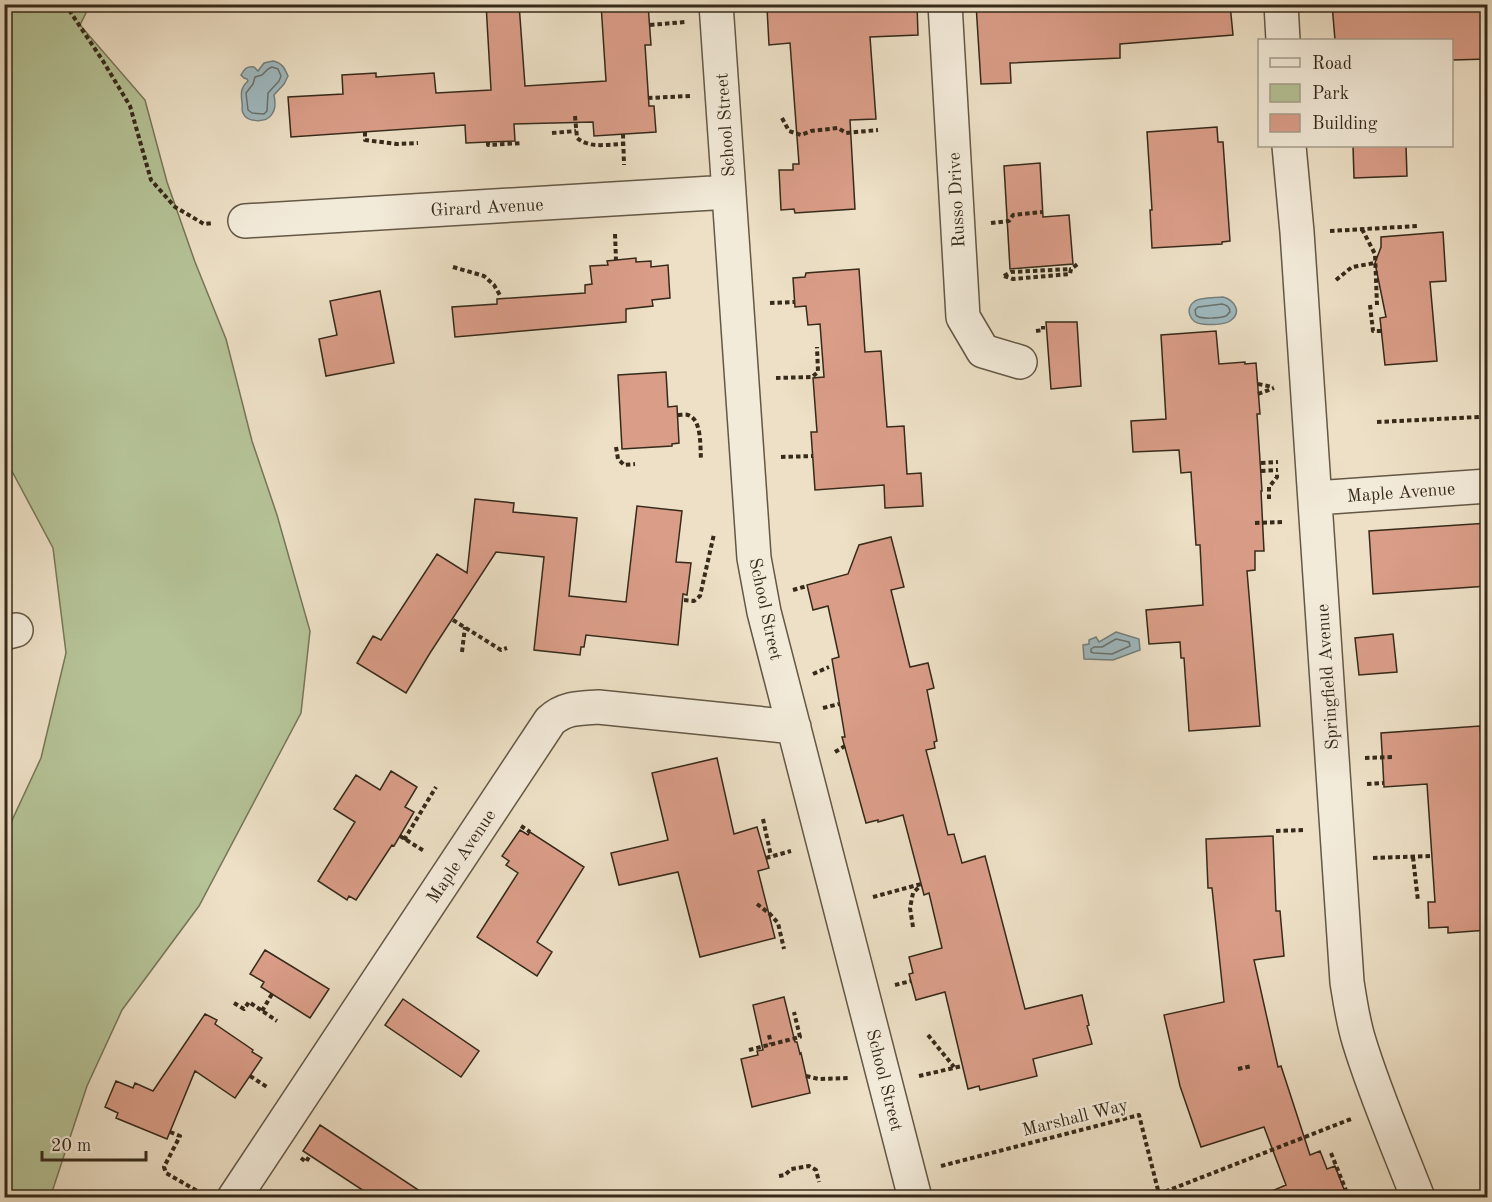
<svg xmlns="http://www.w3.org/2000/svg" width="1492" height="1202" font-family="'Old Standard TT',serif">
<rect width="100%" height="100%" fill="#ede0c6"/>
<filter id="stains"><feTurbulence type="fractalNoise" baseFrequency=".00333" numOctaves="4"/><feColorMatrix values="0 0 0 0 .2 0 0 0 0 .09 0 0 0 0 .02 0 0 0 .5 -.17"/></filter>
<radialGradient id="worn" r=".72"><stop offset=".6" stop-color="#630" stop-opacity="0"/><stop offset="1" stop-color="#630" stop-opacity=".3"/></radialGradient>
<path fill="#b5c397" stroke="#767658" stroke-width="1.5" d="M5,4L90,5L80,25L145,100L167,182L195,262L226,339L252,441L277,515L310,631L301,713L199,906L122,1010L87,1086L50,1198L4,1197L5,833L7,831L41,758L66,653L53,548L6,460L5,455Z"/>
<path fill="#9fbac1" stroke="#75807e" stroke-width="1.5" d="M273,61C282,63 284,67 288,76L284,84L274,95C275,100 276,109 272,114C267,123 247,123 243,113C241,108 243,108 242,103C241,94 240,88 248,81L247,79L244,78L241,75C244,69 247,66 254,67L258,71L264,63Z
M1223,297C1234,300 1243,312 1230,321C1224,325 1210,325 1202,324C1190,323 1184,309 1195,301C1202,297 1215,298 1223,297Z
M1116,632L1139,639L1140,650L1113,660L1084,659L1083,645L1089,644V640L1096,637L1099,642Z"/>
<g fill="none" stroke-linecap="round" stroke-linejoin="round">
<path stroke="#6a726e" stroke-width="1.5" d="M272,67L278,69L281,76L279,81L268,93L267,111L264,114L252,113L248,110L246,93L253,84L255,77L262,75L268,69Z
M1222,304C1227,305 1230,307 1230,312C1228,313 1228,315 1226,316C1221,318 1199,320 1196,315C1195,314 1196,312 1195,310L1198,307Z
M1116,639L1129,642L1130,646L1112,654L1094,653L1091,652V649L1094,647H1102Z"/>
</g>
<path fill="#da9d88" stroke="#362a1a" stroke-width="1.5" d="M486,4H519L525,86L606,81L601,4H648L651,45H645L649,106H654L656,132L594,136L593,122L514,124L515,141L488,142L466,143L465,125L291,137L288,97L343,94L342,75L376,73V77L434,73L436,93L491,90Z
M813,4H833V9L917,4L918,35L870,37L876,119L850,120L855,209L795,213L794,209L781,210L779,170H793V164H799L790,43L769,45L767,8Z
M976,4H1230L1233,35L1120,44V58L1010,63L1011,83L981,84Z
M1332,4H1488V59L1452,60V40H1335Z
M1217,127L1218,142H1223L1230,241L1222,242V244L1152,248L1150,210H1152L1147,132Z
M1353,146H1406L1407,176L1354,178Z
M1040,163L1043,217L1069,215L1073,264L1010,269L1004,166Z
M1443,232L1446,281L1430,282L1437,361L1385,365L1380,318L1386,317L1375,263L1381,247V237Z
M636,258V262L651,261V267L668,265L670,298L652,300L653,306L626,309V322L455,337L452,307L497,304V299L585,293V285L592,284L590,266L608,265L607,261Z
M859,269L865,352L881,351L887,427L904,426L907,474L921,473L923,506L885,508L884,485L815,490L811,432H817L813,378L824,377L820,324L808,325L806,306L795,307L793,278L805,277L806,273Z
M380,291L394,363L326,376L319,339L337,335L330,301Z
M1046,322H1077L1081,386L1051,389Z
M1216,331L1219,364L1245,362V364L1256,363L1260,414H1257L1262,491H1261L1264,551H1255V570L1247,571L1260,726L1189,731L1184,658H1181L1180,642L1149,644L1146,610L1203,605L1200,545H1196L1191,472L1181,473L1179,450L1133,452L1131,421L1166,419L1161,335Z
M666,372L668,407L677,406L679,443L672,444V446L622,449L618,375Z
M475,499L514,503L513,512L577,518L569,596L626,602L637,506L682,511L676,562L691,563L687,595L683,594L678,645L586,635L584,647H581L580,655L534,650L544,557L496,552L430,653L406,693L357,663L373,636L381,640L437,554L467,573Z
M1488,523V586L1373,594L1369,531Z
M891,537L904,587L891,590L910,667L928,663L934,688L927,690L937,741L934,742L935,748L926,750L948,835L954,834L962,863L985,856L1025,1009L1082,995L1089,1025L1087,1026L1092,1044L1033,1059L1037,1076L980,1090L979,1086L968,1089L945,992L916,1000L909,974L913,973L909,957L942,948L929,893L924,895L903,815L878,822V820L866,823L842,737H845L832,659L839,657L828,606L813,610L807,585L848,574L859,545Z
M1393,634L1397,672L1359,675L1355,638Z
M1480,726L1488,828V930L1448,933V927L1429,928L1428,902H1435L1427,784L1384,787L1381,733Z
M717,758L734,834L757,827L769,868L758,871L775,938L700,957L678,872L619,885L611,853L668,840L652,773Z
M391,771L417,787L405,807L414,812L394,846L392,845L356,900L349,896L347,900L318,881L355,822L334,809L356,775L380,790Z
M520,830L528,835L530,832L584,867L537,942L552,952L537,976L477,937L518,873L506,865L509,861L502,856Z
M1273,836L1276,911H1280L1284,956L1254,960L1278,1067L1281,1066L1310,1155L1320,1151L1327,1169L1335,1166L1347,1197H1260V1196L1286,1185L1264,1127L1201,1147L1180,1086L1164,1015L1224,1002L1212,888H1208L1206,839Z
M265,950L329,989L310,1018L261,987L264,982L250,974Z
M784,997L795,1042H797L800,1054L801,1053L810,1093L752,1107L741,1059L758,1055L757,1051L763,1050L753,1005Z
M403,999L479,1051L461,1077L385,1025Z
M205,1014L217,1020L215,1024L253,1050L252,1052L262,1058L235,1098L195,1071L167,1139L116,1118L118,1113L105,1107L116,1081L133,1088L135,1083L153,1091Z
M320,1125L429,1197H373L303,1151Z"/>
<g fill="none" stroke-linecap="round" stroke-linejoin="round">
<g stroke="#645845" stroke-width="36">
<path id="minor" d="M716,4L754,558L764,612L915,1198
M945,4L963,317L983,351L1020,362
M1281,4L1283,40
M1289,146L1297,232L1347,982C1350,1001 1353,1022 1359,1041C1375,1094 1398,1146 1418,1198
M245,221L729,192
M1315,498L1488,486
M4,633L16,630
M234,1198L550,721C564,708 579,708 598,707L794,727"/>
</g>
<path stroke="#362a1a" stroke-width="4" stroke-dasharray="4.5 3" stroke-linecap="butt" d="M65,4L103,61L130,106L151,180L175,207L204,224L212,223
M804,4V5
M775,10V4
M650,25L685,22
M648,98L690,96
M575,116L577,138C590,149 608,144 623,144
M782,118L789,131L801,135L811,131L838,128L846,133L878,130
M365,132V140L397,144L418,143
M552,133L576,131
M623,134L624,165
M488,142V145L522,143
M991,223L1009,221L1013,215L1042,212
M1362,229L1375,254L1377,305
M1330,231L1418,226
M615,234L616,260
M453,267L484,276L494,285L501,297
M1004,276L1013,279L1070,274L1071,269L1079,263
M1004,276L1011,272L1071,269
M1336,280L1352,267L1375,263
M770,303L795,302
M1370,305L1373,331H1382
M1036,331L1043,330V326
M776,378L812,377L818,372L817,347
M1258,384L1273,387
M1258,394L1274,388
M678,415C681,415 685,414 688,415C702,419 700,447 701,459
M1377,422L1479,417
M616,447L618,459L624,465L635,464
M781,457L813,456
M1261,463L1278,462
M1261,471L1278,470
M1269,499V487L1277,477V474
M1255,523L1282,522
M793,590L807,586
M684,600L694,601L700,596L714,534
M453,620L501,650L507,648
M462,652L465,627
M813,674L829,667
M823,708L839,704
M835,752L845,746
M1365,758L1394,757
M1367,784L1383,783
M763,819L771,856
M521,826L530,832
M1276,831L1304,830
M400,836L424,851
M404,840L436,787
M1413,857L1418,901
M766,858L791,851
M1373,858L1432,856
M873,897L921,884
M757,904L770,914L778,923L784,949
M913,927L910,908L913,893L921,885
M895,985L911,981
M234,1003L244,1009L249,1002L277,1021
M262,1011L272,994
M769,1035L771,1044
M928,1035L954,1067
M749,1050L800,1037L794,1012
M1238,1069L1252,1066
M250,1076L267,1087
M806,1076L819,1079L850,1078
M919,1076L962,1066
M170,1132L180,1136L164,1167L166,1173L201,1193
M1331,1153L1349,1198
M301,1158L306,1162L310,1155
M941,1166L1139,1115L1159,1194L1351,1119
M779,1176L785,1175L791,1169L809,1166L816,1170L819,1182"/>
<use href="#minor" stroke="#f3ebda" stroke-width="33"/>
</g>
<g text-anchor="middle" stroke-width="5" stroke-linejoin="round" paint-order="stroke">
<g font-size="18" fill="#362a1a" stroke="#f3ebda">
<text transform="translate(725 125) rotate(-94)" y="6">School Street</text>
<text transform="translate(956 200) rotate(-93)" y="6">Russo Drive</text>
<text transform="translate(487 207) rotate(-3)" y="6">Girard Avenue</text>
<text transform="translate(1401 492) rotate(-4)" y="6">Maple Avenue</text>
<text transform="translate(766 609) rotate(78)" y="6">School Street</text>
<text transform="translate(1327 677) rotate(-94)" y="6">Springfield Avenue</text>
<text transform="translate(461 856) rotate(-56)" y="6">Maple Avenue</text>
<text transform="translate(885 1080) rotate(76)" y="6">School Street</text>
<text transform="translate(1075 1117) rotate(-14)" y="6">Marshall Way</text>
</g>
</g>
<rect width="1492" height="1202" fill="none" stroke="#ede0c6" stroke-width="24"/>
<rect x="6" y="6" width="1480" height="1190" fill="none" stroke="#362a1a" stroke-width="3"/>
<rect x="12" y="12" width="1468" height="1178" fill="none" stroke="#362a1a" stroke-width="1.5"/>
<rect x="1258" y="39" width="195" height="108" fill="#f3ebda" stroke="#a79e8d" stroke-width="1.5"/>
<rect x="1270" y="58" width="30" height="9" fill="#f3ebda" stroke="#a79e8d" stroke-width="1.5"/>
<text x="1312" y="69" font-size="18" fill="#362a1a">Road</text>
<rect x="1270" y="84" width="30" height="18" fill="#b5c397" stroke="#a79e8d" stroke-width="1.5"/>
<text x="1312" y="99" font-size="18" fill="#362a1a">Park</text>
<rect x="1270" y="114" width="30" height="18" fill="#da9d88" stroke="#a79e8d" stroke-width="1.5"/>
<text x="1312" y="129" font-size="18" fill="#362a1a">Building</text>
<path d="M42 1151v9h104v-9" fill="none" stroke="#362a1a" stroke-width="3"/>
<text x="51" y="1151" font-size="18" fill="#362a1a" stroke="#f3ebda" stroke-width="4.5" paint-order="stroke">20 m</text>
<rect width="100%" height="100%" filter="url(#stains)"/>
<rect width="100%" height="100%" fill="url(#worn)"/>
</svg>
